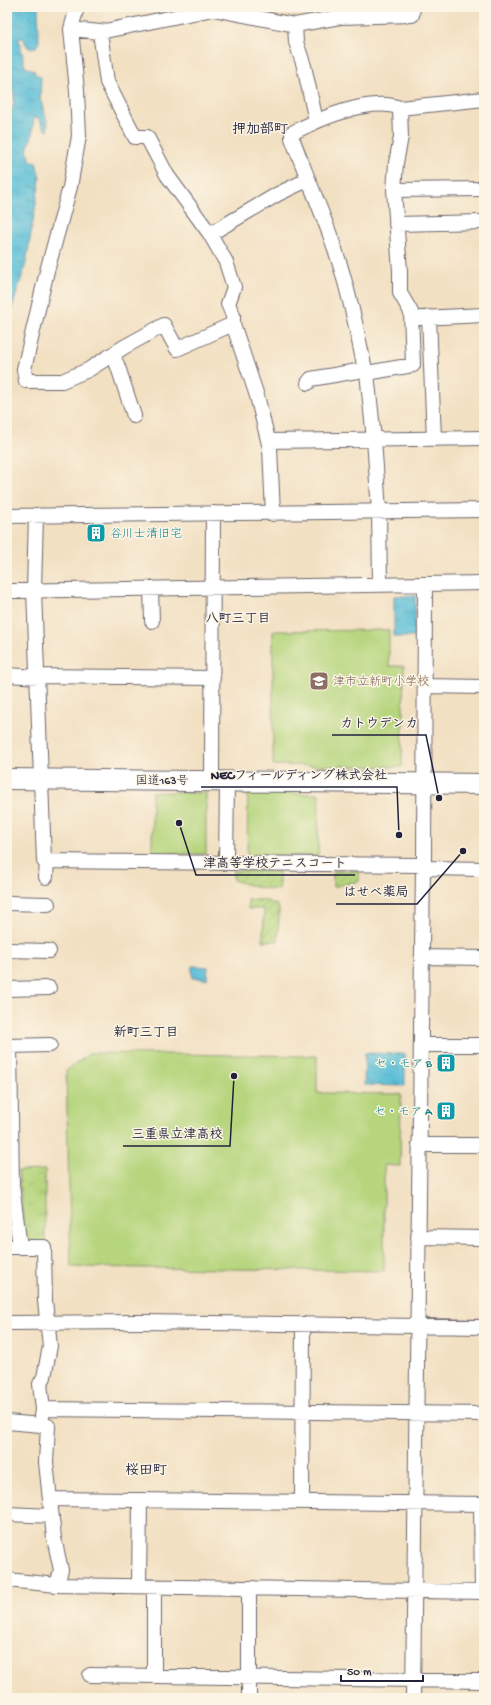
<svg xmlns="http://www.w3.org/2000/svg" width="491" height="1705" font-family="'Gochi Hand','Klee One',sans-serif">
<defs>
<pattern id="park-tufts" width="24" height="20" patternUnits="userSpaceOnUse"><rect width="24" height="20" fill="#b6d57d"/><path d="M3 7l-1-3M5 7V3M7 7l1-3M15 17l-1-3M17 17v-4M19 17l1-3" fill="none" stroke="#9cb76d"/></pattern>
<pattern id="garden-furrows" width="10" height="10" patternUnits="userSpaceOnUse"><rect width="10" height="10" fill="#b6d57d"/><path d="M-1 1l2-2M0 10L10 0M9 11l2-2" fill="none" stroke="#9cb76d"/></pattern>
<pattern id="water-ripples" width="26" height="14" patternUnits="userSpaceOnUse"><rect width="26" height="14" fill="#59bed7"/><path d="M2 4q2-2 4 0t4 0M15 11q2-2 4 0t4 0" fill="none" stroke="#499ab0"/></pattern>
</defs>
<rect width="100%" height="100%" fill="#fcf5e5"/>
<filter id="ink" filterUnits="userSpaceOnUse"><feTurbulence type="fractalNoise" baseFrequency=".025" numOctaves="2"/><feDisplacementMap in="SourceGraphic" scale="8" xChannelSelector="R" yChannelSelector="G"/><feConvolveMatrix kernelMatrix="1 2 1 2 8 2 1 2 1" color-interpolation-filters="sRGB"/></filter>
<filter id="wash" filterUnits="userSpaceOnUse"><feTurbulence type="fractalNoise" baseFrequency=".012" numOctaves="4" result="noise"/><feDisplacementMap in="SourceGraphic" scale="16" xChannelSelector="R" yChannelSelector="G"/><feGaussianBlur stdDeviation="0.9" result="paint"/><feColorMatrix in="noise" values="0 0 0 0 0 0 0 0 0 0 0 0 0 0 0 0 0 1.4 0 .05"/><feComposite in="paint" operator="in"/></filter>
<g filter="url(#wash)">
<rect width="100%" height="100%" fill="#f2e0c2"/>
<path fill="url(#park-tufts)" stroke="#6c7c5c" d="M45,1170V1243L28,1241L25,1238L18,1171Z"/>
<path fill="url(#garden-furrows)" stroke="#6c7c5c" d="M233,871H279V890L255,887L233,880Z
M333,871H359V881L333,887Z
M248,900H264L277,905L279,909L278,941H263L264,909H248Z"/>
<path fill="#b6d57d" stroke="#6c7c5c" d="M389,630V666H404L402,767L273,765V631Z
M152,792L206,793V854H152Z
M248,793L319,794L318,856L247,855Z
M90,1053L317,1056V1093L401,1094L400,1166L384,1165V1271L71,1267L66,1071Z"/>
<path fill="url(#water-ripples)" stroke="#3e7089" d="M7,7H38L39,42L36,47L31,49L27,46L22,37L19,39L25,67L34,70L35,74L41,77L40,98L48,124L47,132L38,118H34L32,136L27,150L31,161L36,162L40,179L26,263L7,325V137L14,100L10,63L7,54Z
M394,596H415V637H394Z
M192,966L208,967L207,979L192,978Z
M365,1053L405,1054V1086L364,1085Z"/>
</g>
<g filter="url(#ink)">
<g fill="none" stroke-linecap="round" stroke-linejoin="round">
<g stroke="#6b646a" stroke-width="16">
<path id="minor" d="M77,7L71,29L77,91L79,136L70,187L47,271L24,369L26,381H62L88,370L124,347L164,325L177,349L233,324
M295,25L296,42L304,66L316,121
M71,29L100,32L213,9L295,25L340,17L412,15L413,7
M100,32L107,82L135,137H147L167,175L210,234L226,262L234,287L228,304L233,315V324L257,396L270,448L273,514
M394,190L484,189
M396,224L484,222
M210,234L278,194L307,180
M429,317L434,439
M420,318L484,315
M113,355L118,367L134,416
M365,370C356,325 346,278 330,235C318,202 304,170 292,138V133C319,119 371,96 400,108L484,99
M367,373L374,439L379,511L380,585
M308,383L311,379L363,370L367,373L413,365L411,312L400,293V271L394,190L396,163L401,137L400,108
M268,441L484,438
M36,515L34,590L44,861L417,865L427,868L484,869
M7,516L484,510
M151,588L152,621
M7,591L484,583
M7,675L38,677
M38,676L213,678
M425,686L484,687
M212,780L213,513
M226,863L227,780
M46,877L47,861
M7,903L48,904
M7,950L49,951
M422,957L484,958
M7,989L49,988
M421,1045H484
M7,1046L50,1045
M10,1046L12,1185L20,1247
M419,1145H484
M418,1237L484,1238
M7,1247H44L45,1301L50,1346L44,1377L40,1384L43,1409L41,1425L7,1422
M7,1323L143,1322L484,1327
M43,1409L484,1414
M41,1425L48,1426L46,1462L54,1538L61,1570L57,1585
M50,1499L484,1504
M302,1502L303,1324
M481,1504L482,1592
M7,1514L52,1516
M7,1580L57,1585L484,1592
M139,1586L140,1500
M90,1675L484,1681
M154,1676V1587
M249,1698V1588
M413,1698L423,866L424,862L425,585"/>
</g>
<g stroke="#6b646a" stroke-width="22">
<path id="highway" d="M7,779L484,784"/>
</g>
<use href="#minor" stroke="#fff" stroke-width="14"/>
<use href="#highway" stroke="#fff" stroke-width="20"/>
</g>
</g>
<defs>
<g id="building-square" transform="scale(1)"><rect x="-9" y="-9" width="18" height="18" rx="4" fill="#0f9aa8" stroke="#fcf5e5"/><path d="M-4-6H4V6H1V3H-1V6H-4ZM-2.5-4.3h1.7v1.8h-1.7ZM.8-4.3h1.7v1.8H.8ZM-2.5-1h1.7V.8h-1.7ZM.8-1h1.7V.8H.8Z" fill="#fff"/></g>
<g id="school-square" transform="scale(1)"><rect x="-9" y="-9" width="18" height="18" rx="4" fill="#8d6e63" stroke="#fcf5e5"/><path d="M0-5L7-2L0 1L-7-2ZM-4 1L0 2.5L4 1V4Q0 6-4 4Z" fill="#fff"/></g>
</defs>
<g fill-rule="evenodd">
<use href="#building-square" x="96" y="533"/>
<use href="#school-square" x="319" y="681"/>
<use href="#building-square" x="446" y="1063"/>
<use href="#building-square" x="446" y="1111"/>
</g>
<g text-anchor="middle" stroke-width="3" stroke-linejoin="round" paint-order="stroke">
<g font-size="12" fill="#0d838f" stroke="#fcf5e5" text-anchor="end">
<text x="110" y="537" text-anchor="start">谷川士清旧宅</text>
<text x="432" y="1067">セ・モア B</text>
<text x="432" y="1115">セ・モア A</text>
</g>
<g font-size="12" fill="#785e54" stroke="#fcf5e5" text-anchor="start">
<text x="333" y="685">津市立新町小学校</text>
</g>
<g font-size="12" fill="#22223b" stroke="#fcf5e5">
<text x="162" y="784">国道163号</text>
</g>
<g font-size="13" font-weight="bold" fill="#22223b" stroke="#fcf5e5">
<text x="238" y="622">八町三丁目</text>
<text x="146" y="1036">新町三丁目</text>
</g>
<g font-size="14" font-weight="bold" fill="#22223b" stroke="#fcf5e5">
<text x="260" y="133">押加部町</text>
<text x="146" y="1474">桜田町</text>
</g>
</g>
<path fill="none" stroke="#22223b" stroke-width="1.5" d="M439 798L426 735H332M399 835L397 787H201M179 823L196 875H355M463 851L417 904H336M234 1076L230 1146H123"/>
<g fill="#22223b" stroke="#fcf5e5" stroke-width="1.5">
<circle cx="439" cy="798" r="4"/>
<circle cx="399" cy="835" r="4"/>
<circle cx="179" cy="823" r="4"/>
<circle cx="463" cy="851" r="4"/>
<circle cx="234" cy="1076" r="4"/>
</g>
<g font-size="13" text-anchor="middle" font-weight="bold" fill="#22223b" stroke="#fcf5e5" stroke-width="3" stroke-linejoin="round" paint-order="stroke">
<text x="379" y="727">カトウデンカ</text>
<text x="299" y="779">NECフィールディング株式会社</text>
<text x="275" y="867">津高等学校テニスコート</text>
<text x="376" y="896">はせべ薬局</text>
<text x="177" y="1138">三重県立津高校</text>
</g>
<rect width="491" height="1705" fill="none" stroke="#fcf5e5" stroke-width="24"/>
<path d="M341 1675v6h82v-6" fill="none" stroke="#22223b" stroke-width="2"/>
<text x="347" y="1675" font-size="12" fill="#22223b" stroke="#fcf5e5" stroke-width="3" paint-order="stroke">50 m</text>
</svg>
